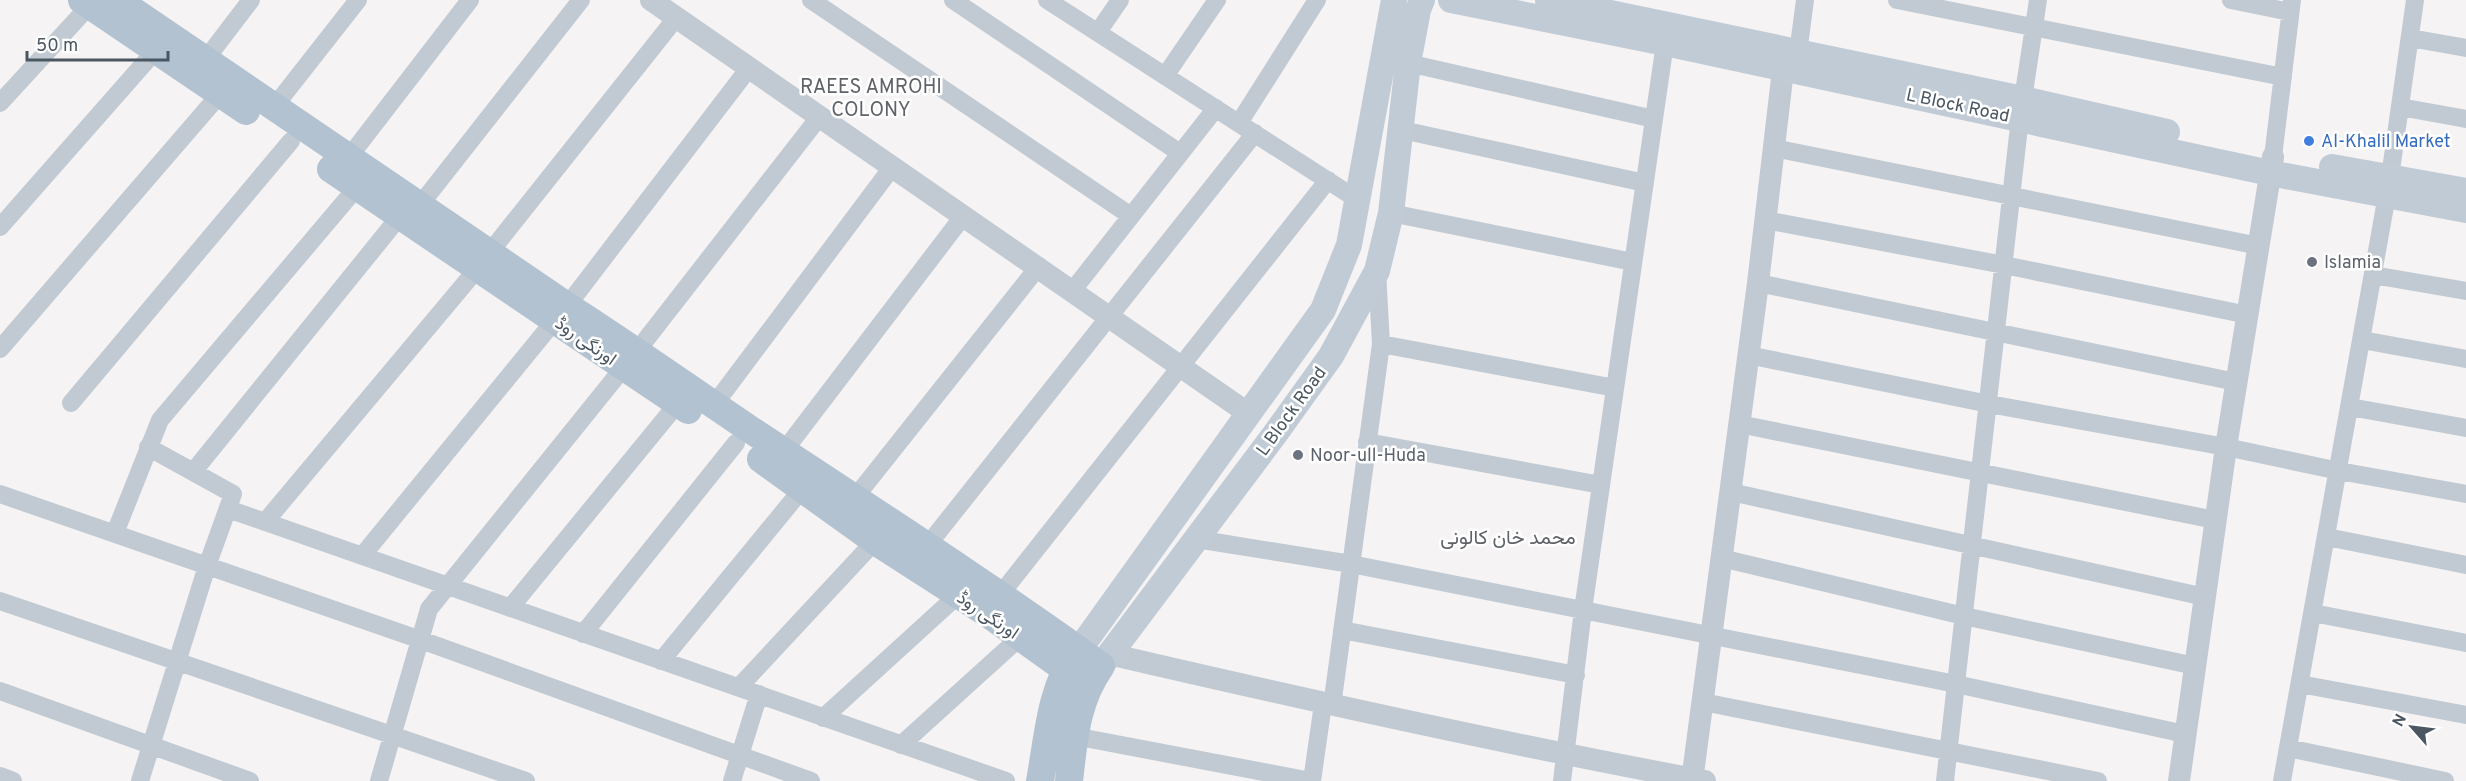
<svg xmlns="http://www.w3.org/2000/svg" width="2466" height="781" font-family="Overpass,Vazirmatn,sans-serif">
<rect width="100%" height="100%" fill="#f5f3f3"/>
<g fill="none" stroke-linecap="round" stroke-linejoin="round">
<path stroke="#c1cad2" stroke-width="18" d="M811,0L1131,216
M953,0L1180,153
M1047,0L1358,200
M1897,0L2283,77
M2231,0L2290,12
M1098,32L1120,0
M2410,38L2466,48
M1798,53L1805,0
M206,59L251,0
M1408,63L1654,119
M1165,76L1217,0
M2023,99L2038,0
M0,103L90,5
M274,107L358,0
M2400,107L2466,119
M1239,123L1317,0
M1402,130L1645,183
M1774,148L2259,246
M349,157L470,0
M2273,157L2292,0
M2390,177L2415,0
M420,205L581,0
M1391,213L1633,262
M1765,220L2004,265L2248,315
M0,227L156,50
M490,252L676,18
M2373,275L2466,291
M1758,283L2236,382
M1073,290L1216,108
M567,306L749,68
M2362,340L2466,359
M1381,344L1615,388
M0,349L220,94
M637,351L820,116
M1748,355L1989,404L2226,447L2339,471L2466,494
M71,403L291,141
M714,405L893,166
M2350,407L2466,428
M1739,424L2215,520
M1367,442L1601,485
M784,451L964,215
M193,472L400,216
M1731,492L2205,597
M0,494L421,640L811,781
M849,505L1039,266
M228,509L1006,781
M265,522L477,269
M115,533L160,420L358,186
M2327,537L2466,565
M1196,539L1351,564L1956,684L2185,734
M927,546L1255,133
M362,556L555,320
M1721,558L1964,616L2195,666
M1000,595L1328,180
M0,601L526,781
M510,608L678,403
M2313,613L2466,643
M1342,630L1576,675
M583,634L736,443
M661,661L803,488
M2300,684L2466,715
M739,687L875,541
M0,691L250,781
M1703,702L2098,781
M1332,706L1381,344L1377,271
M823,718L958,595
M1074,736L1311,781
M901,745L1026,632
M2288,748L2445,781
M0,776L13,781
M140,781L207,566L233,494L148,447
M379,781L429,609L624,367
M732,781L759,694
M1312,781L1323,704
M1562,781L1583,610L1665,43
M1945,781L2020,118
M2282,781L2387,195"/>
<path stroke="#c1cad2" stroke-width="22" d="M651,0L1249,414
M1109,654C1307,700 1505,744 1705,781
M1692,781L1758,283L1783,70
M2179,781L2226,447L2273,157"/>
<path stroke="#c1cbd6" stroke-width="26" d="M1451,0L1665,43L2270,173L2466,210
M1548,0L2023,99L2167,132
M2332,167L2466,191
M1079,650L1323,310L1349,245L1394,0
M1101,666L1275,434L1331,356L1377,271L1391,213L1408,63L1418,10L1422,0"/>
<path stroke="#b3c2d1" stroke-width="28" d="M82,0L246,111
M117,0L567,306C628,345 687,387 748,428C866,506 986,583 1101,666C1076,701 1074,739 1069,781
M331,169L688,410
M761,459L875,541L987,613L1065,669L1089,682
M1040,781C1048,739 1050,689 1076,654"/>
</g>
<circle fill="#3f7fe0" stroke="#fff" stroke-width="2" cx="2309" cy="141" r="6"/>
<g fill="#6b7280" stroke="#fff" stroke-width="2">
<circle cx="2312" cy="262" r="6"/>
<circle cx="1298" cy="455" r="6"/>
</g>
<g text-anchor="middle" stroke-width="5" stroke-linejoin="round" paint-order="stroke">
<g font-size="18" fill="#4a5661" stroke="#fff">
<text transform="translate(1958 105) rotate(12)" y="6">L Block Road</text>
<text transform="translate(586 341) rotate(35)" y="6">اورنگی روڈ</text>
<text transform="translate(1291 411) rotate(-54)" y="6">L Block Road</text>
<text transform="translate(988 615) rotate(34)" y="6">اورنگی روڈ</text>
</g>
<g font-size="18" fill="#366cbe" stroke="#fff" text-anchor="start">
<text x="2321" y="147">Al-Khalil Market</text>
</g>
<g font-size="18" fill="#5b616d" stroke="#fff" text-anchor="start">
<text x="2324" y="268">Islamia</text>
<text x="1310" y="461">Noor-ull-Huda</text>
</g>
<g font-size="20" fill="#5f6368" stroke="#fff">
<text x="871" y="93">RAEES AMROHI<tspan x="871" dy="23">COLONY</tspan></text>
<text x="1508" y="544">محمد خان کالونی</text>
</g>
</g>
<g transform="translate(2412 727) rotate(298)" stroke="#ffffff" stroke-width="4.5" paint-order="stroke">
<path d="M0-4.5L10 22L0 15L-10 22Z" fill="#4a5661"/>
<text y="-9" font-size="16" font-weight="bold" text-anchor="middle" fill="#4a5661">N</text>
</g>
<path d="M27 51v9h141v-9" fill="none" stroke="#4a5661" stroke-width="3"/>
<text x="36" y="51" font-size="18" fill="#4a5661" stroke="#ffffff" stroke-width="4.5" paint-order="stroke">50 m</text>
</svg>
